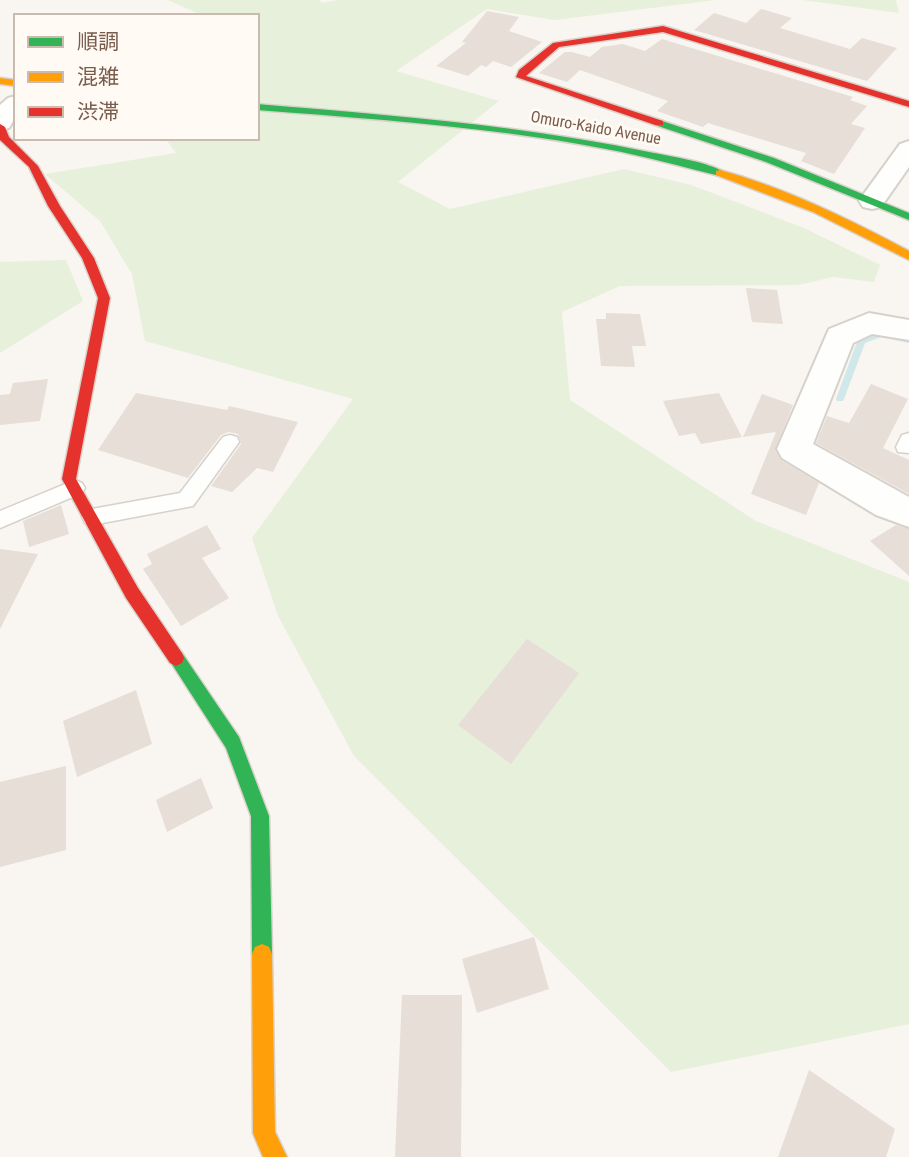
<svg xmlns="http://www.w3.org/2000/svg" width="909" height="1157" font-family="'Roboto Condensed','Noto Sans JP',sans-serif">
<rect width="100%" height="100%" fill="#f9f5f0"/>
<path fill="#e7f0db" d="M168,0H319L322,3L337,0H716L555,20L487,9L396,71L499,101L398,182L450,209L624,169L691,185L744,205L804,228L880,265L874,282L833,277L798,285L620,286L562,312L570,400L756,521L909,582V1024L671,1072L354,756L278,616L252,538L353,399L145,341L132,274L100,221L45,174L176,153L165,138H257V16H204Z
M803,0H896L899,13Z
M66,260L83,301L0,353V262Z"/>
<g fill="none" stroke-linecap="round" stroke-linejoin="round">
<path fill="#d0e8ea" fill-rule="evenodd" d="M881,331L909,337V343L881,337L865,343L844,399L843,401H837L836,399L858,339Z"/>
</g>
<path fill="#e6ded7" d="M761,9L792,18L780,28L850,49L862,38L897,48L867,81L694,30L714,13L746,23Z
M487,11L519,17L509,31L542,42L511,67L493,61L486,67L481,65L468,76L436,66L466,43L462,42Z
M662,39L853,97L850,100L867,106L851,124L865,128L834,174L801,161L806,153L708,123L703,127L657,111L668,101L580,70L567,82L539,73L565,52H572L590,57L602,47L623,44L645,51Z
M746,288L777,290L783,324L752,322Z
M606,313L640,314L646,346H632L635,367L601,366L596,319H606Z
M48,379L40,421L0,425V395L10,394L13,383Z
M871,384L908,399L883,448L909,460V494L816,443L827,416L849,423Z
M136,393L227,410L229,406L298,422L273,472L257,468L232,492L211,486L241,444L238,434L229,432L221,435L188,478L98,450Z
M719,393L742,437L701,444L695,433L679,436L663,401Z
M762,394L793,405L775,450L781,460L819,483L806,515L751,494L776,432L743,437Z
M61,505L69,534L29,547L23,521Z
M207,525L221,549L202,558L229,598L181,626L143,569L152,564L147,554Z
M896,525L909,529V576L870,541Z
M0,549L38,554L0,629Z
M527,639L579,673L511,764L458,725Z
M136,690L152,744L77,777L63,721Z
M66,766V850L0,867V782Z
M201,778L213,808L167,832L156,800Z
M534,937L549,989L477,1013L462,959Z
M402,995H462L461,1157H395Z
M809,1070L895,1129L886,1157H778Z"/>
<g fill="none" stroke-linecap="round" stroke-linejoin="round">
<g stroke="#d7d1cb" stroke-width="3">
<path id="lane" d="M909,433V453L898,452L896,447L902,435Z
M230,435L237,437L239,442L193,506L92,525L85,523L82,517L85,511L92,509L180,493L223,437Z
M75,480L82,483L85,488L82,493L0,528V511Z"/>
</g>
<g stroke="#d7d1cb" stroke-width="4">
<path id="street" d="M16,96V116L9,128L0,130V105L8,98Z
M909,141V167L881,207L872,209L863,207L859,201L863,195L900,144Z
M869,313L909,320V340L872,334L853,343L813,444L909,497V527L876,515L782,458L777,449L829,329Z"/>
</g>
<g stroke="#d9d2cb" stroke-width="3">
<path id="fast" d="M257,104C389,115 520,125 649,152C669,156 710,162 725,173L720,176C682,167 645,156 606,149C491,127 374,119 257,110Z
M659,120L774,158L909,213V220L766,162L655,125V121Z
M176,650L182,653L239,737L269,816L272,954L269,961L262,964L255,961L252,954L251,816L226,748L168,658L170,653Z"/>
</g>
<g stroke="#d9d2cb" stroke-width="3">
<path id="slow" d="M0,78L16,80V86L0,84Z
M720,170C786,188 849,219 909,251V260L813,212L716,175V171Z
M262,944L269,947L272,954L275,1132L287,1157H263L253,1133L252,954L255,947Z"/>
</g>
<g stroke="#d9d2cb" stroke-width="3">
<path id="jam" d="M663,26L909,101V107L663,32L559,47L526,76L663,121V125H655L516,77L519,70L553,43Z
M0,124L5,127L9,137L38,166L60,206L94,258L110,298L76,479L138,588L182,653L184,658L182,663L176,666L170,663L126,598L62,479L98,298L82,258L48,206L29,167L0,140Z"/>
</g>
<use href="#lane" fill="#fefefd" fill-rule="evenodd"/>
<use href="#street" fill="#fefefd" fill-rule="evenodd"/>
<use href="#fast" fill="#30b455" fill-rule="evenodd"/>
<use href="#slow" fill="#ff9f0a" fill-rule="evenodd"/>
<use href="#jam" fill="#e5322d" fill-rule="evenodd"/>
</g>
<g text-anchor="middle" stroke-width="6" stroke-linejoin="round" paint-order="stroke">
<g font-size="16" fill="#7a5c4d" stroke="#fffaf3">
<text transform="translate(596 127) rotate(10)" y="6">Omuro-Kaido Avenue</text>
</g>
</g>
<rect x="14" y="14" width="245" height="126" fill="#fffaf3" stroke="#cabbb1" stroke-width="2"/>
<rect x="28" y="37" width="35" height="10" fill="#30b455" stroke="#cabbb1" stroke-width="2"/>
<text x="77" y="49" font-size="21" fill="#7a5c4d">順調</text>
<rect x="28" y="72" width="35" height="10" fill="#ff9f0a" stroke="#cabbb1" stroke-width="2"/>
<text x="77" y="84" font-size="21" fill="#7a5c4d">混雑</text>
<rect x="28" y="107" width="35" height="10" fill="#e5322d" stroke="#cabbb1" stroke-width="2"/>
<text x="77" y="119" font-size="21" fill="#7a5c4d">渋滞</text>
</svg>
